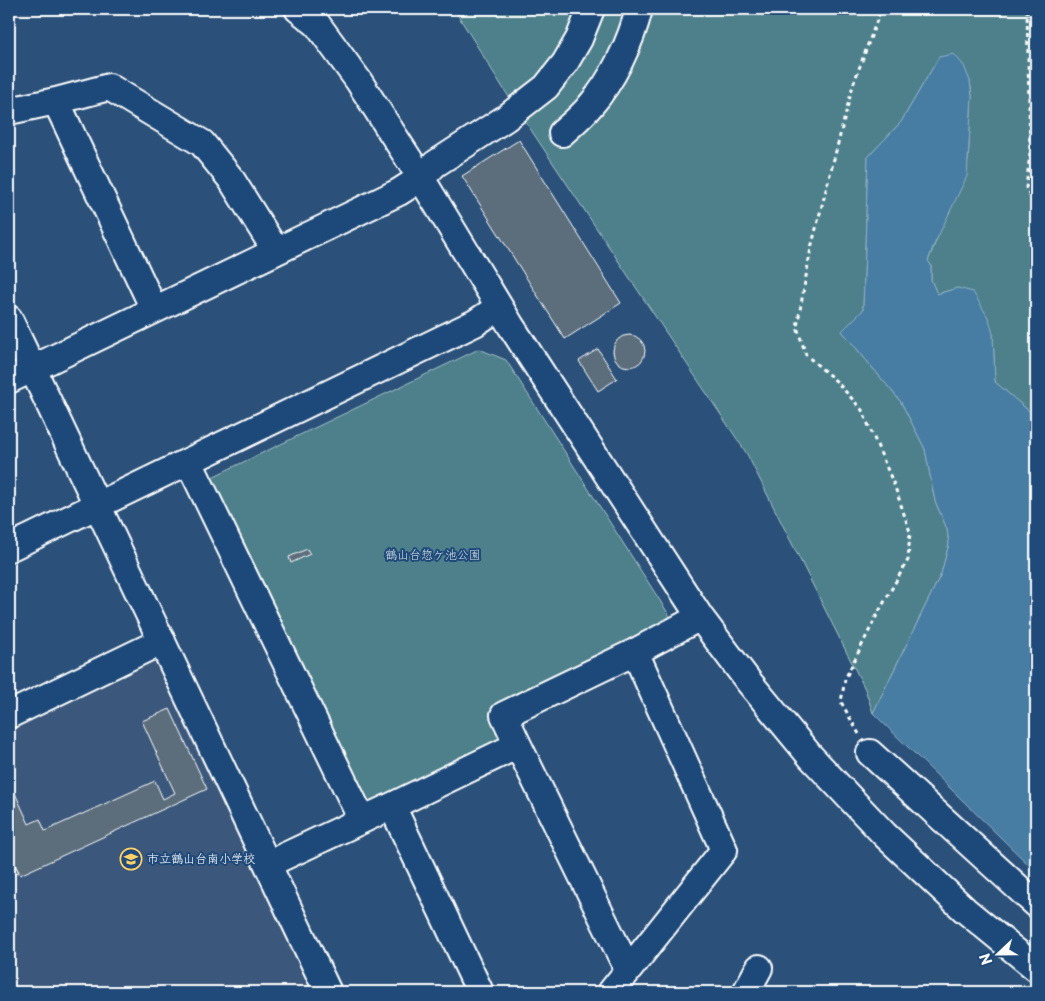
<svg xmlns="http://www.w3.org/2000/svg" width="1045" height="1001" font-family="'Playpen Sans','Klee One',sans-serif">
<rect width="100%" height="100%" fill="#2b517a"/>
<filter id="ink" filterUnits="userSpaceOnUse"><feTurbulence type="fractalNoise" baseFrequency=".02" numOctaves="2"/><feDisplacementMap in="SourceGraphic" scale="10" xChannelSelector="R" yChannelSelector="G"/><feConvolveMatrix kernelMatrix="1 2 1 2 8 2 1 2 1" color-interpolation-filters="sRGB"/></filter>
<g filter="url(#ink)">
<path fill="#3a597b" d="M150,655L161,660L314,992H9V725Z"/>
<path fill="#4e808b" stroke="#a6c0c5" d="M454,9H1036V431L1030,412L995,382L993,334L958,288L937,294L931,280V265L928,261L968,161L972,96L970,81L939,57L901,122L868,157L863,310L842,331L901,402L925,449L935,501L947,529L949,544L941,574L873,713L865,689L747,454L505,91Z
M479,349L506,360L673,621L504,731L499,744L374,804L363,800L208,479Z"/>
<path fill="#467ca3" stroke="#90b0c8" d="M954,54L964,66L970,81L972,96L967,176L933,247L928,261L931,265V280L937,294L958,288L973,292L989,319L993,334L995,382L1030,412L1036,431V872L873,713L941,574L949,544L947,529L935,501L925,449L901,402L842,331L863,310L868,157L901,122L939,57Z"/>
<path fill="#5c6d7c" stroke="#fff" d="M519,140L621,303L565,339L462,176Z
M613 351a16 16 0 1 1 32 0a16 16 0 1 1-32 0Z
M598,349L617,379L598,391L579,361Z
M307,549L310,554L291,563L289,557Z
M170,709L207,789L20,875L9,851V780L29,824L40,819L45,831L155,781L163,799L175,793L142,721Z
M15,865L19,872L9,877V868Z"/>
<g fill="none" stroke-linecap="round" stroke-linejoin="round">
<g stroke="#fff" stroke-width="30">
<path id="minor" d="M298,9L317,24L358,80L421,178L511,326L700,617L749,682L811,757L885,835L965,910L1036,968
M56,101L154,309
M9,111L56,101L109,87L202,143L231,179L276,251
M562,133C572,124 582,116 590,106C613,80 631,42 639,9
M9,319L328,992
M9,380L399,192L421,178L435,164L506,118L546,87L565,63L579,39L591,9
M189,462L362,820
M9,548L475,323L499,307
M9,715L162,641
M518,745L628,970
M870,753L1036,904
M392,806L480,992
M268,864L392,806L518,745L504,715L635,652L700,617
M611,992L724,850L635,652
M746,992L759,968"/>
</g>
<path stroke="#fff" stroke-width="3" stroke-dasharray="4 4" stroke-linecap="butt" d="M1027,9L1030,153L1026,188L1036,209
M859,734L841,702L845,679L878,613L908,560L910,532L895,487L862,410L837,382L806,355L797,327L811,248L853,85L881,9"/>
<use href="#minor" stroke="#1f4a7a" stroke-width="26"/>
</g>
</g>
<defs>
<g id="school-ring" transform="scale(1.125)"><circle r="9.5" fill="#1f4a7a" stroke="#ffd166" stroke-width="1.5"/><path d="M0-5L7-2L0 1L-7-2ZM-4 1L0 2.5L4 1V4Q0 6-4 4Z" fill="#ffd166"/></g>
</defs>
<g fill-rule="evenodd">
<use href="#school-ring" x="131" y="859"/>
</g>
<g text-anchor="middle" stroke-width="4" stroke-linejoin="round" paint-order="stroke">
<g font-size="12" fill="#d3dfe2" stroke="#1f4a7a">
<text x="433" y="559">鶴山台惣ケ池公園</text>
</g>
<g font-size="12" fill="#fff" stroke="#1f4a7a" text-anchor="start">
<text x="147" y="863">市立鶴山台南小学校</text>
</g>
</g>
<rect width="1045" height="1001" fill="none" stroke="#1f4a7a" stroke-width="30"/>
<rect x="15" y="15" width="1015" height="971" fill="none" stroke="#fff" stroke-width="2" filter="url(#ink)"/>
<g transform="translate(998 954) rotate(248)" stroke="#1f4a7a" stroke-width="4" paint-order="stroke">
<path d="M0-4L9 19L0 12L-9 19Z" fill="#ffffff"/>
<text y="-8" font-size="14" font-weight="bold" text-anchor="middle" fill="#ffffff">N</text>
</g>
</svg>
